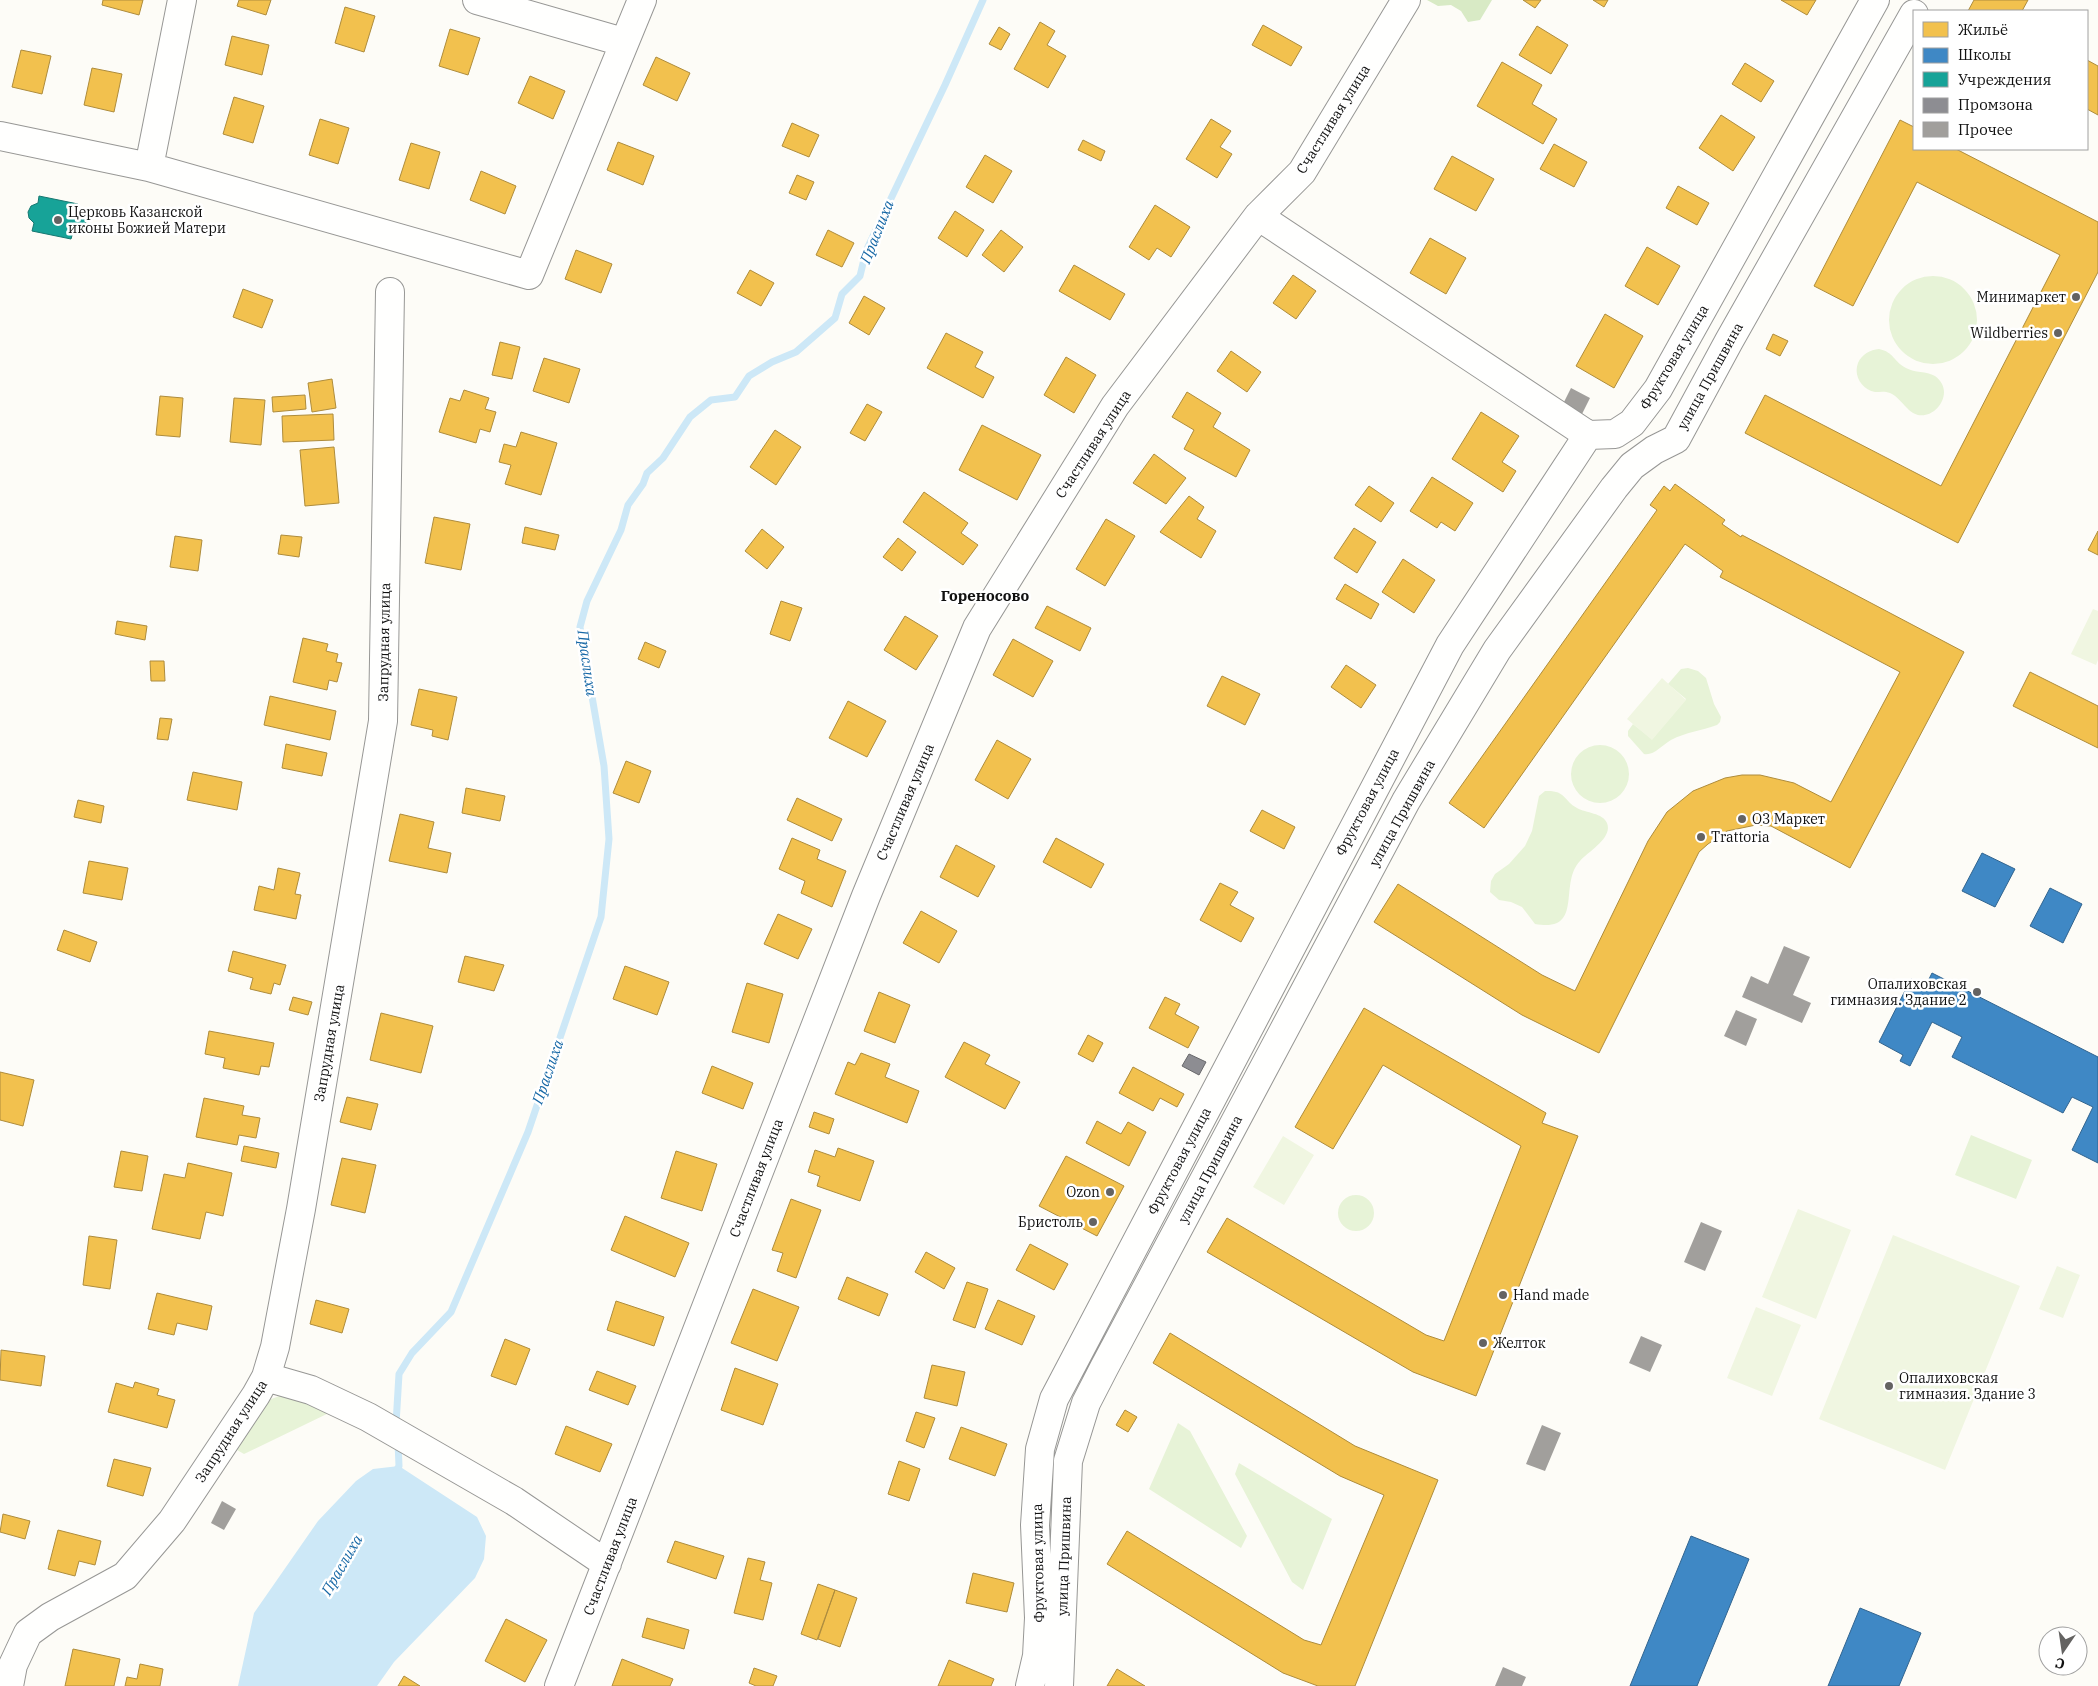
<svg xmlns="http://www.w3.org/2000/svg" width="2098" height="1686" font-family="'IBM Plex Serif',serif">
<rect width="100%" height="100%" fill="#fdfcf7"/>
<path fill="#e7f3d7" d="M1889 320a44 44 0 1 1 88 0a44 44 0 1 1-88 0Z
M1879,349C1894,352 1894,362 1906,368C1915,373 1926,371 1935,376C1960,394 1927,431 1907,408C1901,402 1897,396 1890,393C1885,391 1880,392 1875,392C1862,389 1853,376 1858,363C1862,354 1870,350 1879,349Z
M1688,668L1698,671L1706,678L1714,704L1721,717L1720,722L1717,725C1701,731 1686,732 1671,740C1662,745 1654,756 1644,754L1628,736V731L1633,724L1652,739L1686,699L1668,684L1681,669Z
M1571 774a29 29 0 1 1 58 0a29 29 0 1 1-58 0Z
M1545,791C1566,790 1563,800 1577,808C1586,813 1603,813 1607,823C1613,838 1589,851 1580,861C1558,884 1585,933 1535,924L1522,907L1511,902L1499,900L1490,892L1491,881L1495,874L1509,864L1525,846L1532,831L1539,796Z
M1971,1135L2032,1160L2016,1199L1955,1175Z
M1338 1213a18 18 0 1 1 36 0a18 18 0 1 1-36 0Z
M290,1392L333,1411L244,1454L237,1450L266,1401Z
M1178,1423L1190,1431L1247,1536L1241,1548L1149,1489Z
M1239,1463L1332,1519L1303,1590L1292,1582L1235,1474Z"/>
<path fill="#d8eac5" d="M1427,0H1492L1480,20L1468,22L1461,11L1451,5L1438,6Z"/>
<path fill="#f0f6e1" d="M2093,609L2098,611V660L2096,665L2071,654Z
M1662,678L1686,700L1652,740L1627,719Z
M1283,1136L1314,1155L1284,1205L1253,1187Z
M1798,1209L1851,1230L1816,1319L1762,1297Z
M1893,1235L2020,1286L1945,1470L1819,1419Z
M2057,1266L2080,1275L2063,1318L2039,1309Z
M1756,1307L1801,1325L1772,1396L1727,1378Z"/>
<path fill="#cde8f7" d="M399,1466L477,1517L486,1536L484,1559L475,1578L394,1662L377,1686H238L254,1613L318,1521L356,1481L373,1469Z"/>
<path fill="#f2c14e" stroke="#ae8c3c" d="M103,0H143L139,15L102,5Z
M239,0H271L266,15L237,6Z
M1523,0H1541L1535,8Z
M1593,0H1608L1604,7Z
M1781,0H1816L1807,15Z
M1974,0H2028L2022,11H1968Z
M345,7L375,16L364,52L335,43Z
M1040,22L1055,31L1047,45L1066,56L1048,88L1014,69Z
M1263,25L1302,47L1291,66L1252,45Z
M1537,26L1568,45L1551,74L1519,55Z
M999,27L1010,34L1001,50L989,44Z
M450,29L480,38L468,75L439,66Z
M232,36L269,45L262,75L225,65Z
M21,50L51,56L42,94L12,87Z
M656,57L690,73L677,101L643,85Z
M2087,60L2098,66V115L2087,109Z
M1502,62L1542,85L1532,104L1557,119L1543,144L1477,106Z
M1745,63L1774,81L1761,102L1732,84Z
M92,68L122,74L114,112L84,105Z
M530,76L565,91L553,119L518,103Z
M234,97L264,106L253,143L223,134Z
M1721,115L1755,137L1733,171L1699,148Z
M320,119L349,128L338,164L309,155Z
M1211,119L1231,131L1220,147L1232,154L1217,178L1186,159Z
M1900,120L1914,127V149H1956L2098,222V272L1958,543L1745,433L1765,395L1941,486L2060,255L1917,182L1853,306L1814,286Z
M792,123L819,135L809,157L782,146Z
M1083,140L1105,151L1101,161L1078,150Z
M618,142L654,156L643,185L607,170Z
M411,143L440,152L429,189L399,180Z
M1554,144L1587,162L1574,187L1540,169Z
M985,155L1012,171L993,203L966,187Z
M1452,156L1494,179L1476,211L1434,189Z
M481,171L516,186L505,214L470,200Z
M797,175L814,182L806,200L789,193Z
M1678,186L1709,203L1697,225L1666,208Z
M1155,205L1190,227L1171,257L1157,248L1149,260L1129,247Z
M955,211L984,230L967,257L938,238Z
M828,230L854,243L842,267L816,255Z
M1001,230L1023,247L1004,272L982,255Z
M1430,238L1466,258L1446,294L1410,273Z
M1647,247L1680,266L1658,305L1625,286Z
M576,250L612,264L601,293L565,279Z
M1074,265L1125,294L1110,320L1059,291Z
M750,270L774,283L761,306L737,293Z
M1293,275L1316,291L1296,319L1273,303Z
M243,289L273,300L262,328L233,317Z
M864,296L885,308L869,335L849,323Z
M1605,314L1643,336L1614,388L1576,366Z
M946,333L983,352L975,367L994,377L983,398L927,368Z
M1773,334L1788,341L1780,356L1766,349Z
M500,342L520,347L512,379L492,375Z
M1231,351L1261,372L1247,392L1217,371Z
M1066,357L1096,375L1074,413L1044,395Z
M544,358L580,369L569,403L533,391Z
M332,379L336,408L312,412L308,383Z
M464,390L489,398L485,409L496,412L490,432L480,429L476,443L439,432L450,398L460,401Z
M1187,392L1221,413L1213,427L1250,450L1236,477L1184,449L1194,430L1172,417Z
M305,395L306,409L273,412L272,397Z
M160,396L183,398L180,437L156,435Z
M234,398L265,400L261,445L230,442Z
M867,404L882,412L865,441L850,433Z
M1481,412L1519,436L1502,462L1516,471L1503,492L1452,459Z
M333,414L334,440L283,442L282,416Z
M982,425L1041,455L1017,500L959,470Z
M775,430L801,447L776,485L750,467Z
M521,432L557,443L541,495L505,484L511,465L499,462L504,444L516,447Z
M334,447L339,503L305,506L300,450Z
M1154,454L1186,478L1166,504L1133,483Z
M1432,477L1473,503L1455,531L1441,522L1437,528L1410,511Z
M1675,484L1725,520L1722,524L1741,537L1742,535L1964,652L1850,868L1771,826L1756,825L1727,831L1708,844L1699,852L1599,1053L1522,1015L1374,922L1398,884L1542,975L1575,991L1648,841L1667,812L1693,791L1725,778L1742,775H1760L1794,783L1831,802L1900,672L1720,577L1723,571L1685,544L1484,828L1449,803L1657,510L1650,505L1664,486L1670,491Z
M1369,486L1394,503L1381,522L1355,505Z
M924,492L968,523L961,533L978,545L963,565L903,522Z
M1189,496L1204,507L1197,519L1216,531L1201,558L1160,532Z
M434,517L470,524L461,570L425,563Z
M1106,519L1135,536L1105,586L1076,569Z
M525,527L559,535L555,550L522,543Z
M1354,528L1376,542L1357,573L1334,558Z
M762,529L784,547L767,569L745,551Z
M2098,531V555L2088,550Z
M281,535L302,537L299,557L278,554Z
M175,536L202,540L198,571L170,567Z
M898,538L916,552L902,571L883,557Z
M1403,559L1435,580L1414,613L1382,592Z
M1345,584L1379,604L1371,619L1336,599Z
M781,601L802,608L790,641L770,634Z
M1047,606L1091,628L1080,651L1035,628Z
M905,616L938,636L916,670L884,650Z
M117,621L147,626L145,640L115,634Z
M303,638L328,644L326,651L338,654L336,662L342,663L337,682L329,680L327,690L293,682Z
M1013,639L1053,661L1033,697L993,675Z
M645,642L666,651L659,668L638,659Z
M150,661H164L165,681H151Z
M1346,665L1376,685L1361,708L1331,687Z
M2030,672L2098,706V748L2013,706Z
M1222,676L1260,694L1245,725L1207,706Z
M419,689L457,697L448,740L432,736L433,730L411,725Z
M270,696L336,711L330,740L264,725Z
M848,701L886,721L867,757L829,738Z
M160,718L172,719L168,740L157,739Z
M997,740L1031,759L1008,799L975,780Z
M286,744L327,753L322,776L282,768Z
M626,761L651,771L639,803L613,793Z
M193,772L242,782L237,810L187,800Z
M466,788L505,796L500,821L462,813Z
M797,798L842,819L832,841L787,820Z
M78,800L104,806L101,823L74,817Z
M1262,810L1295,827L1284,849L1250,831Z
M400,814L434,822L428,848L451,853L447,873L389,861Z
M792,838L820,850L817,859L846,871L832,907L801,893L805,881L779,869Z
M1056,838L1104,864L1091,888L1043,862Z
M956,845L995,866L978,897L940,877Z
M89,861L128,868L122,900L83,893Z
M278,868L300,873L295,894L301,895L296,919L254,910L259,886L274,890Z
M1220,883L1238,892L1230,905L1254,918L1241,942L1200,920Z
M921,911L957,931L939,963L903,943Z
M778,914L812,929L798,959L764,944Z
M64,930L97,942L90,962L57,950Z
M233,951L286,965L280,985L274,983L271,994L250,989L253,978L228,971Z
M465,956L504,965L494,991L458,982Z
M625,966L669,982L657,1015L613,999Z
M747,983L783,994L769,1043L732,1032Z
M879,992L910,1005L895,1043L864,1031Z
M293,997L312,1002L308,1015L289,1010Z
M1165,997L1180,1004L1175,1014L1199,1027L1188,1048L1149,1028Z
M1364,1008L1546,1113L1542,1123L1578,1136L1476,1396L1413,1372L1207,1252L1227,1218L1426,1335L1444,1341L1521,1146L1383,1065L1333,1149L1295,1127Z
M381,1013L433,1026L421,1073L370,1060Z
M209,1031L274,1043L269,1067L261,1066L259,1075L223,1068L225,1058L205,1054Z
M1088,1035L1103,1043L1093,1062L1078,1054Z
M964,1042L990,1055L985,1064L1020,1082L1005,1109L945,1077Z
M861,1053L890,1064L885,1077L919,1091L907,1123L835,1094L848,1062L855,1065Z
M712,1066L753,1083L743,1109L702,1093Z
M1133,1067L1184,1094L1177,1107L1160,1098L1153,1111L1119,1093Z
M0,1072L34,1080L23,1126L0,1120Z
M347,1097L378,1104L371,1130L340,1122Z
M204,1098L244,1106L242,1115L260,1118L256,1138L239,1135L237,1145L196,1137Z
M814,1112L834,1119L829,1134L809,1127Z
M1097,1121L1121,1134L1128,1122L1146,1132L1129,1166L1086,1143Z
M244,1146L279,1153L276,1168L241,1161Z
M838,1148L874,1161L860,1201L817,1186L820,1176L808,1172L815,1150L835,1157Z
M121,1151L148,1156L142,1191L114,1187Z
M676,1151L717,1164L702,1211L661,1198Z
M1066,1156L1124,1186L1097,1236L1039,1206Z
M342,1158L376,1165L365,1213L331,1205Z
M188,1163L232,1173L223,1216L206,1212L200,1239L152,1229L164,1174L185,1178Z
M791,1199L821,1210L796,1278L777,1271L783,1253L772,1250Z
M625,1216L689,1243L675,1277L611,1250Z
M89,1236L117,1240L110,1289L83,1285Z
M1030,1244L1068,1264L1054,1290L1016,1270Z
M926,1252L955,1268L944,1289L915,1272Z
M847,1277L888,1294L879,1316L838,1299Z
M967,1282L988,1289L975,1328L953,1320Z
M753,1289L799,1307L777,1361L731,1343Z
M157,1293L212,1306L207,1330L177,1323L174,1335L148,1329Z
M316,1300L349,1309L342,1333L310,1324Z
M998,1300L1035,1316L1022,1345L985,1329Z
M616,1301L664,1317L654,1346L607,1330Z
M1170,1333L1355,1446L1438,1480L1355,1686H1318L1283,1673L1107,1564L1127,1531L1304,1640L1321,1645L1384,1495L1340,1476L1153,1363Z
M505,1339L530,1349L516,1385L491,1376Z
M1,1350L45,1356L41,1386L0,1380Z
M932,1365L965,1372L957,1406L924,1398Z
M735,1368L778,1384L763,1425L721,1410Z
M597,1371L636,1386L628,1405L589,1390Z
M135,1382L159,1389L157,1395L175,1400L167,1428L108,1412L116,1383L133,1388Z
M1125,1410L1137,1417L1128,1432L1116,1425Z
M916,1412L935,1418L924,1448L906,1441Z
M566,1426L612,1444L600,1472L555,1454Z
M961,1427L1007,1444L995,1476L949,1459Z
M114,1459L151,1468L143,1496L107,1486Z
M899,1461L920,1469L909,1501L888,1494Z
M3,1514L30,1521L25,1539L0,1532Z
M58,1530L101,1541L95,1565L79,1561L75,1576L48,1569Z
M675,1541L724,1556L716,1579L667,1562Z
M748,1558L765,1562L760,1580L772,1583L763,1620L734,1613Z
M973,1573L1014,1583L1007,1612L966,1603Z
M818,1584L835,1590L817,1640L801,1634Z
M835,1590L857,1598L840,1647L818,1639Z
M647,1618L689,1630L684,1649L642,1637Z
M506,1619L547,1640L525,1682L485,1661Z
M73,1649L120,1659L114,1686H65Z
M622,1659L673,1679L670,1686H612Z
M949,1660L994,1679L991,1686H938Z
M140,1664L163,1669L160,1686H125L127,1677L137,1679Z
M754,1668L777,1676L773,1686H756L749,1683Z
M1117,1669L1145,1686H1107Z
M404,1676L420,1686H398Z"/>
<path fill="#3f88c5" stroke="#31648f" d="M1982,853L2015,869L1995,907L1962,891Z
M2050,888L2082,904L2063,943L2030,926Z
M1932,973L2098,1057V1163L2072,1150L2093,1107L2072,1097L2063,1113L1952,1057L1962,1037L1932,1022L1910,1066L1900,1061L1903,1055L1879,1042L1911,979L1925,987Z
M1691,1536L1749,1559L1697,1686H1630Z
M1860,1608L1921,1633L1899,1686H1828Z"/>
<path fill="#17a398" stroke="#157770" d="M39,196L78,204L77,211L88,213L83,234L73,232L71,239L32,231L34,223L29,218L28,212L31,206L38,203Z"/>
<path fill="#8d8d92" stroke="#68686b" d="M1189,1054L1206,1062L1199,1075L1182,1066Z"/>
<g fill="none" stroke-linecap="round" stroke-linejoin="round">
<path stroke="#cde8f7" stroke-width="7" d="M396,1424L399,1374L412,1353L451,1312L528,1132L601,917L609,839L604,766L580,627L587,601L621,530L628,505L643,484L647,473L663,458L690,417L711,400L735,397L749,376L772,362L796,352L835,318L842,294L860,276L866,251L945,85L983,0
M395,1473L399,1466L398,1442"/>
</g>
<path fill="#a19f9c" d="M1571,388L1590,398L1582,414L1563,404Z
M1784,946L1810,957L1793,995L1811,1003L1802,1023L1742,997L1751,976L1768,984Z
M1736,1010L1757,1019L1746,1046L1724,1036Z
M1701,1222L1722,1231L1705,1271L1684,1262Z
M1641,1336L1662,1345L1650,1372L1629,1363Z
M1542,1425L1561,1433L1545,1471L1526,1464Z
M222,1501L236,1509L224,1530L211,1523Z
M1503,1667L1526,1677L1522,1686H1495Z"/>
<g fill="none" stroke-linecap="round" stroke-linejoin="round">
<g stroke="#979795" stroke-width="30">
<path id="minor" d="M477,0L623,42
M0,136L149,167L529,275L642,0
M149,167L182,0
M1258,216L1588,435
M266,1377L311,1390L368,1417L514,1501L607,1564
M9,1686L13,1665L28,1633L50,1617L125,1576L172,1521L256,1395L266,1377L275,1347L301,1209L383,721L390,292
M559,1686L866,896L977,628L1115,406L1258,216L1302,172L1406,0
M1030,1686L1037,1656L1039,1618L1035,1525L1040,1449L1054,1399L1450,645L1588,435L1615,434L1632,423L1658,389L1875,0
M1059,1686L1068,1461L1086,1403L1104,1368L1406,801L1497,650L1614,488L1632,466L1654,450L1676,439L1729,341L1914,14"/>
</g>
<use href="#minor" stroke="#fffffe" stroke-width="28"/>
</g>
<g fill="#646362" stroke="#fff" stroke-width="2">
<circle cx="58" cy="220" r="5"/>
<circle cx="2076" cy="297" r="5"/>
<circle cx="2058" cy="333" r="5"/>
<circle cx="1742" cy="819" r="5"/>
<circle cx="1701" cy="837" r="5"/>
<circle cx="1977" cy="992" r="5"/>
<circle cx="1110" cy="1192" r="5"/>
<circle cx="1093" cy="1222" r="5"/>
<circle cx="1503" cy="1295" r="5"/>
<circle cx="1483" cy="1343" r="5"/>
<circle cx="1889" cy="1386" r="5"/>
</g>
<g text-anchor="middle" stroke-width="5" stroke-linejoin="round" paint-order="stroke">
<g font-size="14" fill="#111" stroke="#fff">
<text transform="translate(1333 119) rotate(-58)" y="5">Счастливая улица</text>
<text transform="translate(1674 357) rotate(-59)" y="5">Фруктовая улица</text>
<text transform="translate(1710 376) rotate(-61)" y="5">улица Пришвина</text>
<text transform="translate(1093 444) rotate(-57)" y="5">Счастливая улица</text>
<text transform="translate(384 642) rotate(-89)" y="5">Запрудная улица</text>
<text transform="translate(905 802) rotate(-67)" y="5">Счастливая улица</text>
<text transform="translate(1367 802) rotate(-62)" y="5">Фруктовая улица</text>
<text transform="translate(1402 813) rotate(-61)" y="5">улица Пришвина</text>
<text transform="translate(329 1043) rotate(-80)" y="5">Запрудная улица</text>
<text transform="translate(1179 1161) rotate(-62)" y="5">Фруктовая улица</text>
<text transform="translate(1210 1169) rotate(-62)" y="5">улица Пришвина</text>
<text transform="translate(756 1178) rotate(-69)" y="5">Счастливая улица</text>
<text transform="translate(231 1431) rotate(-57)" y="5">Запрудная улица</text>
<text transform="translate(610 1556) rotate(-69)" y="5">Счастливая улица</text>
<text transform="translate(1064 1556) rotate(-88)" y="5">улица Пришвина</text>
<text transform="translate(1038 1563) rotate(-91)" y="5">Фруктовая улица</text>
</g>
<g font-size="14" fill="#111" stroke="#fff" text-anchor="start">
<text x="68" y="217">Церковь Казанской<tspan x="68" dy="16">иконы Божией Матери</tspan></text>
<text x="2066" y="302" text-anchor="end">Минимаркет</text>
<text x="2048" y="338" text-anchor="end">Wildberries</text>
<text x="1752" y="824">О3 Маркет</text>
<text x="1711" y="842">Trattoria</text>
<text x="1967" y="989" text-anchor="end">Опалиховская<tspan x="1967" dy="16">гимназия. Здание 2</tspan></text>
<text x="1100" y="1197" text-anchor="end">Ozon</text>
<text x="1083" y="1227" text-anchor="end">Бристоль</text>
<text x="1513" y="1300">Hand made</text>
<text x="1493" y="1348">Желток</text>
<text x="1899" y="1383">Опалиховская<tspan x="1899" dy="16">гимназия. Здание 3</tspan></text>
</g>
<g font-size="15" font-style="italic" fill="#1768a6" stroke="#fff">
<text transform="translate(877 232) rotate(-68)" y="5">Праслиха</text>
<text transform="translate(587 663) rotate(82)" y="5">Праслиха</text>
<text transform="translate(548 1072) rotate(-71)" y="5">Праслиха</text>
<text transform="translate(342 1565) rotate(-60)" y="5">Праслиха</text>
</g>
<g font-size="15" font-weight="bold" fill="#111" stroke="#fff">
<text x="985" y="601">Гореносово</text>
</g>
</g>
<rect x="1913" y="10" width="175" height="140" fill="#ffffff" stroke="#a0a0a0"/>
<rect x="1923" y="22" width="25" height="15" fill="#f2c14e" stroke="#a0a0a0"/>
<text x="1958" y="35" font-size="15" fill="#111111">Жильё</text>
<rect x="1923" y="48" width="25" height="15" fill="#3f88c5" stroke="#a0a0a0"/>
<text x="1958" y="60" font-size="15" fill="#111111">Школы</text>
<rect x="1923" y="72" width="25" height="15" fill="#17a398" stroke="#a0a0a0"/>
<text x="1958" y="85" font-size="15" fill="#111111">Учреждения</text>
<rect x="1923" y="98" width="25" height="15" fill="#8d8d92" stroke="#a0a0a0"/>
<text x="1958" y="110" font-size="15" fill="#111111">Промзона</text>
<rect x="1923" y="122" width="25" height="15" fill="#a19f9c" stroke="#a0a0a0"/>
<text x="1958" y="135" font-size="15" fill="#111111">Прочее</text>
<g transform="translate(2063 1651) rotate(193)"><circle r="24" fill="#ffffff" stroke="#a0a0a0"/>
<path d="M0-4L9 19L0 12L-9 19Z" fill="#646362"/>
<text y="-8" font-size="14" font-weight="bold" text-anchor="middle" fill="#111111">С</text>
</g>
</svg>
